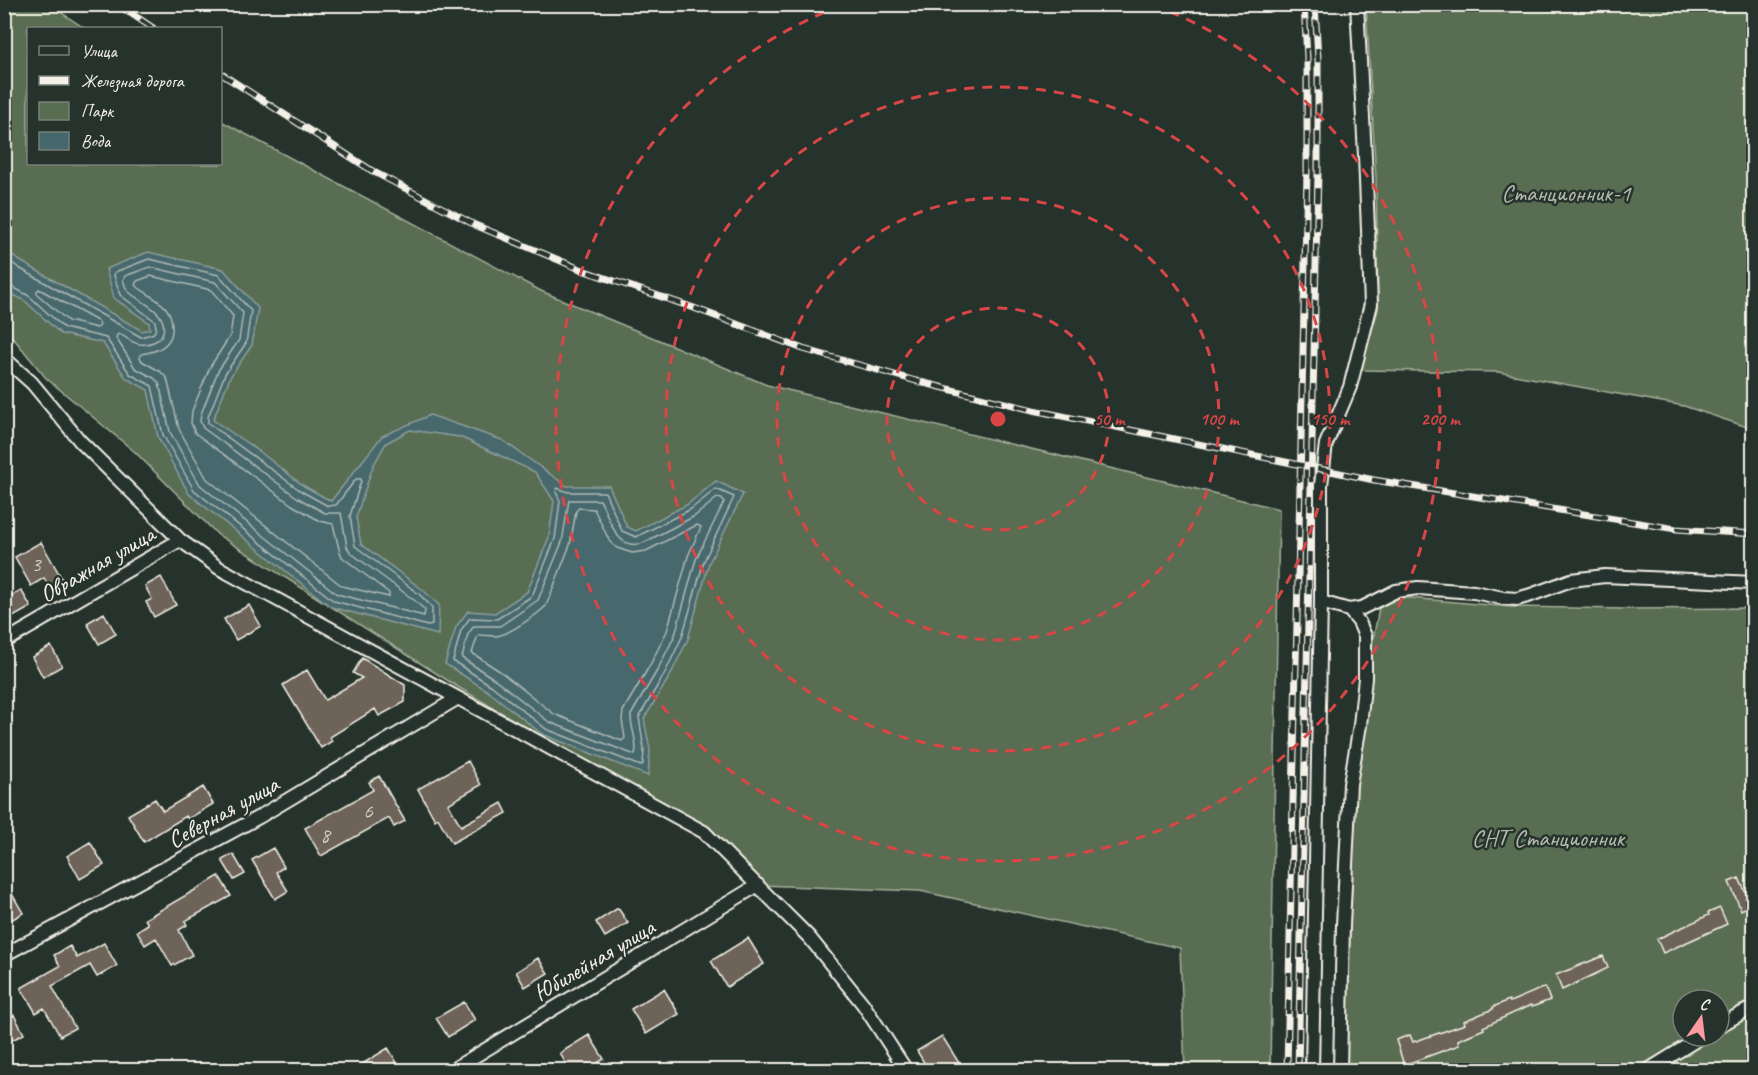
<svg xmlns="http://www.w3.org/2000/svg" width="1758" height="1075" font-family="Caveat,sans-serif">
<rect width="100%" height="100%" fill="#26332d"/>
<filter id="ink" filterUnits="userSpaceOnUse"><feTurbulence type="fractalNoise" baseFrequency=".0167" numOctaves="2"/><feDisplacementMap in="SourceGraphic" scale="12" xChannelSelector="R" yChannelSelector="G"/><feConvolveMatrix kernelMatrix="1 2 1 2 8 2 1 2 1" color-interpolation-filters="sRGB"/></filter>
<g filter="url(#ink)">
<path fill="#596d51" stroke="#a6af9c" stroke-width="1.5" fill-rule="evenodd" d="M5,5H50L84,28H28V164H220L221,121L541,291L767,385L1279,509L1270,1070H1185L1180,948L920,891L758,885L704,832L458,687L218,535L135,452L46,378L5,328Z
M1366,5H1753V429L1684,406L1498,372L1360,370L1378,310L1376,179Z
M1399,597L1511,607L1625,609L1753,608V1070H1334L1337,899L1348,772L1379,608ZM1683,1000H1719V1036H1683Z"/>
<path fill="#46686c" stroke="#8c9f9e" stroke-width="1.5" d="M4,250L22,262L142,331L150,329L149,323L114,298L106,269L148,252L223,269L258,308L252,345L230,377L213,420L260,452L304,486L331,501L382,436L430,415L502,440L567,486H609L627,527L636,531L688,504L716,481L743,494L709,563L688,639L670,676L644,719L650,750L648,776L542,734L488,691L445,664L456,627L468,611L495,613L527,592L549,537L554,501L535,472L460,437L410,430L386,443L373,466L356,517L361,544L423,590L439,605L438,635L331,607L189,494L158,437L148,390L126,378L103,343L61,334L25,301L5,290Z"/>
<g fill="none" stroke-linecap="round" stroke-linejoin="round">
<path stroke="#aebab6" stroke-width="1.5" d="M4,257L19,268L141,337L154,333L156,328L155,321L120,295L114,275L115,272L149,259L219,275L251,311L246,343L225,374L208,417V423L301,491L328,506L336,505L356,479H361V481L350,516L355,546L419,594L432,607V625L428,626L334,601L194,490L163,435L152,386L130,374L106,338L64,328L29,296L9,285H4
M150,267L215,282L243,313L239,340L218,371L201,414L200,421L203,428L298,498L325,513H341L347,547L351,553L414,600L425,610L424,616L337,594L200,485L170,432L159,383L154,378L135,368L116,338L117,335L120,334C128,339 136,346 145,344C153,343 161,340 163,332C168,311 141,303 129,292C125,289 125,284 123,280L125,276Z
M151,276L211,290L233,316L230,336L210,367L192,411L191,423L195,433L292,505L320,521L333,524L339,549L342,557L389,593V597L342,586L207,479L179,429L167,378L161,372L142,361L140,358L141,354C157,352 174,345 172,326C172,319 170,313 166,308C158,299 145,293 135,285L137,281Z
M39,289L99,322L100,326L97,328L68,321L37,294V291Z
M557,488L568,492H605L622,531L636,537L691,509L716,489L734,497L704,561L682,637L665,673L639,717L644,750L643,764L641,766L546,729L492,686L453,661L461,630L470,618L497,619L532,596L555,539L560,501L556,492Z
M717,498L722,499L724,502L696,559L675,635L658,669L631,715C630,728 639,743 635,755L549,722L496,680L462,658L468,634L474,626H500L538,600L562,542L569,500H600C610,517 615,552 643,543L695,516Z
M579,508L594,509L610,542L617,548L632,553L646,551L697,525L701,527L688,556L667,631L650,665L623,711L622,720L625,738L622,741L554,714L501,672L472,653L478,635C484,635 491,636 497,636C509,634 537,615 546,606L570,545L576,511Z"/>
</g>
<path fill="#6e6458" stroke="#f4f1e8" stroke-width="1.5" d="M41,542L66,586L53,594L44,578L31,586L15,557Z
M161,577L176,605L154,617L146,602L152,599L145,586Z
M21,590L31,607L4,622V600Z
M249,605L261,626L236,640L224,619Z
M104,613L116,634L99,644L87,623Z
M51,646L62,666L43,677L32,657Z
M362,658L405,685V702L379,716L375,709L330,737L332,741L321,748L283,685L307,670L325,700L362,678L353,673Z
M468,761L481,785L448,804L461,826L502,803L507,813L452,843L438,818L435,820L418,789Z
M379,776L405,821L394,827L389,818L321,856L305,828L373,790L369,782Z
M203,787L213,804L188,819L186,816L144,842L128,815L155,799L163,811Z
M90,842L104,865L80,879L67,856Z
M273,848L284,867L276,872L288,891L275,899L252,860Z
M233,854L245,874L234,880L222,860Z
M219,876L231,896L185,921L187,925L179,930L192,955L172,966L156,938L145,945L137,931L148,924L145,919Z
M1739,878L1751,905L1741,910L1729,882Z
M4,880L23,913L11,920L4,909Z
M618,908L628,923L605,937L596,922Z
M1720,908L1727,924L1663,953L1657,939L1709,915L1708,913Z
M748,938L764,964L727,987L711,961Z
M104,943L117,966L97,977L90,965L52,986L75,1028L60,1036L44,1008L36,1013L21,988L60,966L54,955L70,946L77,958Z
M1603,956L1608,968L1562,990L1556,975Z
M538,958L548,973L525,987L516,972Z
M1545,987L1550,1000L1532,1007L1531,1005L1483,1027L1484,1029L1458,1040L1459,1045L1404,1065L1396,1040L1410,1035L1413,1042L1465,1024L1464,1021L1493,1009V1007L1509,1000L1510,1002Z
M664,989L679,1014L646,1034L631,1009Z
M464,1002L475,1020L448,1037L436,1018Z
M14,1015L24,1034L4,1044V1020Z
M589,1035L604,1059L585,1071H570L560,1053Z
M942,1036L959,1063L947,1071H929L917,1051Z
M388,1048L399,1066L392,1071H351Z"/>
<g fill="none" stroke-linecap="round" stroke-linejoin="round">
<g stroke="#f4f1e8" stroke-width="16">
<path id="minor" d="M4,358L32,383L80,441L180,540L219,568L704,832L809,937L863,1004L906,1070
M1321,602L1349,610
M4,642L180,540
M4,955L259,817L458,698
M1719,1026L1740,1014L1754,1007
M452,1070L758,885
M1312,1070L1321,602V485L1326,444L1350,387L1371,304L1365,156L1357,4
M1340,1070L1343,925L1350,784L1360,725L1365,678V636L1359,622L1349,610L1362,608L1396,591L1418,588L1474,592L1503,598L1517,599L1531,595L1571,580L1605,576L1754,583
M1648,1070L1703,1036"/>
</g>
<use href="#minor" stroke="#26332d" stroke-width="12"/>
<g stroke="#f4f1e8" stroke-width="7">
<path id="rail" d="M117,4L153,28
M220,73L374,172L475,225L585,271L694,308L803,349L916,381L1033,410L1374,480L1676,529L1754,534
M1287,1070L1307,172V58L1304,4
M1298,1070L1318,173V59L1315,4"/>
</g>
<use href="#rail" stroke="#26332d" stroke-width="4.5" stroke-dasharray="14" stroke-linecap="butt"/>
</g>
</g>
<g fill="none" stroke="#da4645" stroke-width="3" stroke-dasharray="10 8">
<circle cx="998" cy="419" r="111"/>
<circle cx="998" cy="419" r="221"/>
<circle cx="998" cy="419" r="332"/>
<path d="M1153 5A442 442 0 1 1 843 5"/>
</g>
<g text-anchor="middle" stroke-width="5" stroke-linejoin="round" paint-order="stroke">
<g font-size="21" fill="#d2cec4">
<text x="36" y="571">3</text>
<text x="368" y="818">6</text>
<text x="325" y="842">8</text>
</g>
<g font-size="24" fill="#b6bcac" stroke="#26332d">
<text x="1566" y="201">Станционник-1</text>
<text x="1548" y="846">СНТ Станционник</text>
</g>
<g font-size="24" fill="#f4f1e8" stroke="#26332d">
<text transform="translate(97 564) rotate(-30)" y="8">Овражная улица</text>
<text transform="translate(223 812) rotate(-29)" y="8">Северная улица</text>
<text transform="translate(594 960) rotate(-31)" y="8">Юбилейная улица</text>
</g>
</g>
<circle cx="998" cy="419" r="9" fill="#da4645" stroke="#26332d" stroke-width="3"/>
<g font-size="18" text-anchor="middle" font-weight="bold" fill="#da4645" stroke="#26332d" stroke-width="5" stroke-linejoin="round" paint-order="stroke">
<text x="1109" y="425">50 m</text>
<text x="1219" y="425">100 m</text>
<text x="1330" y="425">150 m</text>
<text x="1440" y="425">200 m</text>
</g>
<rect width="1758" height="1075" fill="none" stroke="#26332d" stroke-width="24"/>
<rect x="12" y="12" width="1734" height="1051" fill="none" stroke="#f4f1e8" stroke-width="2" filter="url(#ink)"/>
<rect x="27" y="27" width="195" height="138" fill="#26332d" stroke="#787f78" stroke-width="1.5"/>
<rect x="39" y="46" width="30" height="9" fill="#26332d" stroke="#787f78" stroke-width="1.5"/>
<text x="81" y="57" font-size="18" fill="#f4f1e8">Улица</text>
<rect x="39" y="76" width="30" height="9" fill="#f4f1e8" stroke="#787f78" stroke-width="1.5"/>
<text x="81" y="87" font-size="18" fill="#f4f1e8">Железная дорога</text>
<rect x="39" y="102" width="30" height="18" fill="#596d51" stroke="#787f78" stroke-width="1.5"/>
<text x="81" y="117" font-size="18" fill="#f4f1e8">Парк</text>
<rect x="39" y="132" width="30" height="18" fill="#46686c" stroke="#787f78" stroke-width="1.5"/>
<text x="81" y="147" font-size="18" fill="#f4f1e8">Вода</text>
<g transform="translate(1701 1018) rotate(14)"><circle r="28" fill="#26332d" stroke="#787f78" stroke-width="1.5"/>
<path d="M0-4.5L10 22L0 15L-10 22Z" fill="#ff9aa2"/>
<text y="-9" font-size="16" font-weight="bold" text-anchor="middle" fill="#f4f1e8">С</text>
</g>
</svg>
